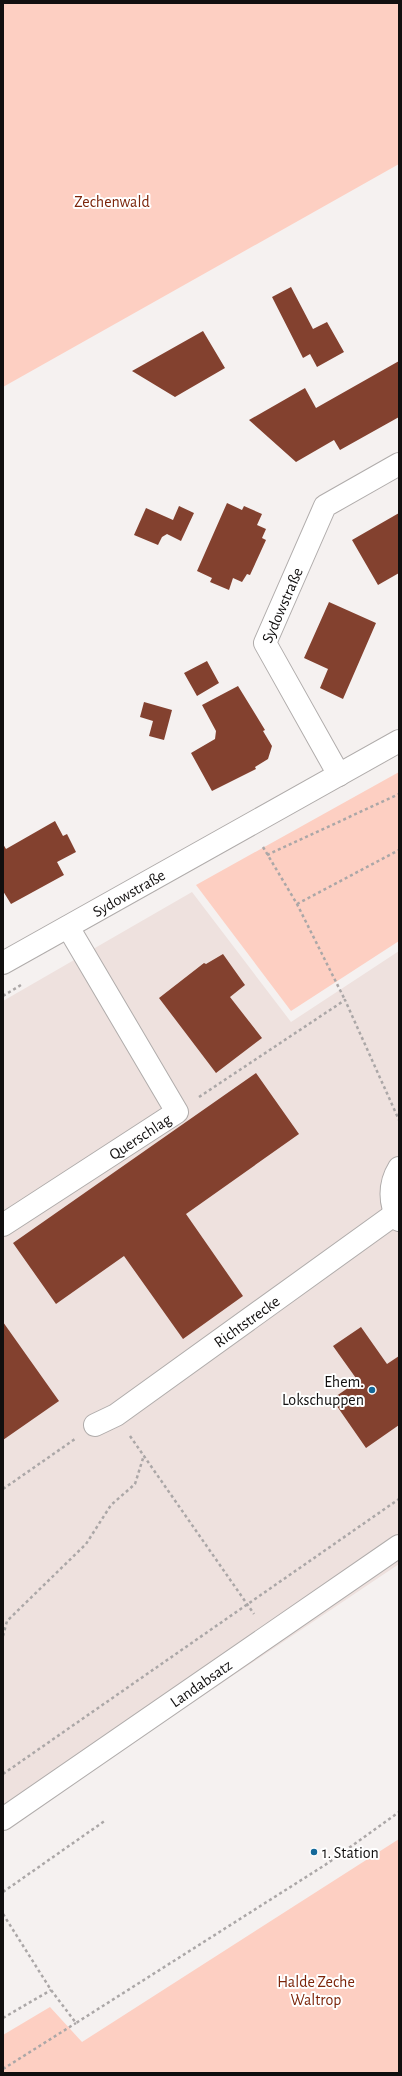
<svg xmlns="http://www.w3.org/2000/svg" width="402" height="2076" font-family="'Alegreya Sans',sans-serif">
<rect width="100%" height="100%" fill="#f5f1f0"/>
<path fill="#eee1de" d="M192,892L291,1022L399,951V1564L3,1830V1001Z"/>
<path fill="#fdcfc2" d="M3,3H399V164L3,387Z
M399,772V941L291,1011L196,885Z
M399,1839V2073H3V2035L50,2007L82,2042Z"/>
<path fill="#83412f" d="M291,287L313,329L327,322L344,352L317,367L310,354L303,358L272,297Z
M203,331L225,368L187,390L175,397L132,371Z
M399,361V417L340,450L334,440L296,462L249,420L305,388L316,408Z
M227,503L242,510L244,506L262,514L257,525L266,529L262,538L266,540L250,575L247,574L242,582L233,578L229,590L210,582L212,578L197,571Z
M179,506L194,513L181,541L167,534L162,537L158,545L134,535L146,508L173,520Z
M399,513V573L378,585L352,540Z
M329,602L376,623L343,699L320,688L328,669L304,658Z
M207,661L219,683L197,696L184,673Z
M238,686L265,730L263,731L272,746L268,759L255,767L256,769L212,791L191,753L215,739L216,731L202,705Z
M144,702L172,710L164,740L149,736L153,721L140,717Z
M55,821L63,836L67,834L76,852L57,862L64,875L11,904L3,891V844L6,849Z
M223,954L245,985L230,997L262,1038L216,1073L159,998L204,963L206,964Z
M256,1073L299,1134L186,1214L243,1296L183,1339L124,1256L56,1304L13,1243Z
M3,1322L59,1401L3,1440Z
M361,1327L387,1364L399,1356V1425L366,1448L332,1399L358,1381L333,1346Z"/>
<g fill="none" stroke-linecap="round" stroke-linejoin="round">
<g stroke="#b0acab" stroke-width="24">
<g id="minor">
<path id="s1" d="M339,775L265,643L325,506L399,464"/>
<path id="s2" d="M3,963L399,741"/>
<path d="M399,1168C389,1184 389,1204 399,1220"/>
<path id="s3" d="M3,1225L177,1112L68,927"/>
<path id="s4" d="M95,1425L116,1415L395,1214"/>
<path id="s5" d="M3,1819L399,1546"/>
</g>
</g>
<path stroke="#aba7a7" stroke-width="2.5" stroke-dasharray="3 3" stroke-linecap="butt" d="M263,847L297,904L345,1000
M267,855L399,794
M297,904L399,850
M3,996L21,985
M199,1097L345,1000L399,1120
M130,1436L254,1614
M3,1489L75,1439
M3,1636L7,1621L86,1544L111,1505L135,1484L144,1455
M3,1774L399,1499
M3,1892L106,1820
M3,1914L51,1990L76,2023L325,1865L399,1812
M3,2018L51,1990
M3,2069L76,2023"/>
<use href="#minor" stroke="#fff" stroke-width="22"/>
</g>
<g fill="#146899" stroke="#fff" stroke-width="1.5">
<circle cx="372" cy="1390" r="4"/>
<circle cx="314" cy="1852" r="4"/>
</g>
<g text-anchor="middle" stroke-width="4" stroke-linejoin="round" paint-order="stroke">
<g font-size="16" fill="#7c250a" stroke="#fff">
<text x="112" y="207">Zechenwald</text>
<text x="316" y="1987">Halde Zeche<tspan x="316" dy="18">Waltrop</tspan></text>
</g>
<g font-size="16" fill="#110f0f" stroke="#fff">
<text dy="6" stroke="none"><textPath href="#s1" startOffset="193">Sydowstraße</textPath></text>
<text dy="6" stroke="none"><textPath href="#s2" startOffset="144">Sydowstraße</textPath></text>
<text dy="6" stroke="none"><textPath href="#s3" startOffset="163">Querschlag</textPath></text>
<text dy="6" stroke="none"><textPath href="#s4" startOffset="184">Richtstrecke</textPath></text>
<text dy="6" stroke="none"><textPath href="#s5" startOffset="240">Landabsatz</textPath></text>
</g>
<g font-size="16" fill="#110f0f" stroke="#fff" text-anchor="end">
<text x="364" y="1387">Ehem.<tspan x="364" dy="18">Lokschuppen</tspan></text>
<text x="322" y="1858" text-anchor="start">1. Station</text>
</g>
</g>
<rect width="402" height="2076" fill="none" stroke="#110f0f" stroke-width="8"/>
</svg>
